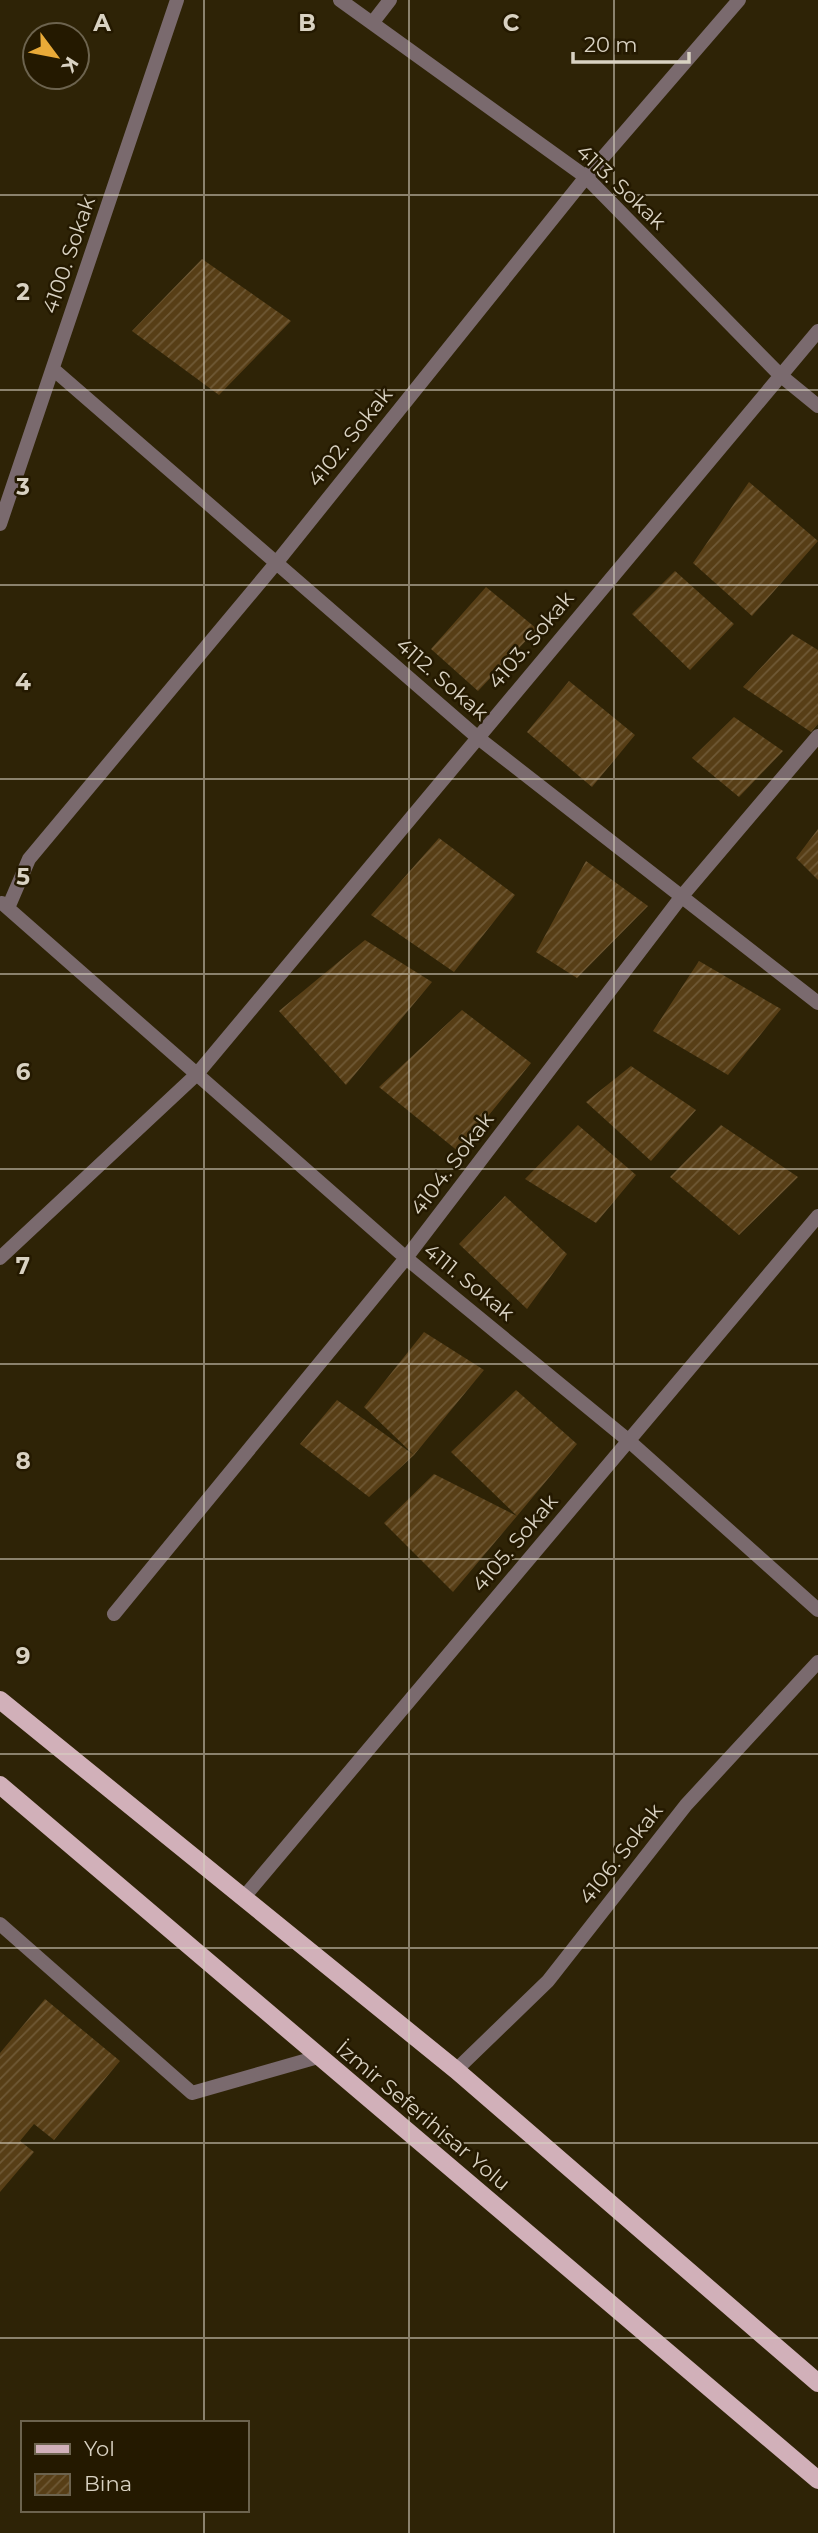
<svg xmlns="http://www.w3.org/2000/svg" width="818" height="2533" font-family="Montserrat,sans-serif">
<defs>
<pattern id="building-hatch" width="6" height="6" patternUnits="userSpaceOnUse" patternTransform="scale(1.75)"><rect width="6" height="6" fill="#573e16"/><path d="M-1 1l2-2M0 6l6-6M5 7l2-2" fill="none" stroke="#6f5936"/></pattern>
</defs>
<rect width="100%" height="100%" fill="#2e2306"/>
<path fill="url(#building-hatch)" d="M202,259L291,321L219,395L132,331Z
M749,482L818,541L752,616L693,563Z
M675,571L734,624L690,670L632,614Z
M486,587L537,629L478,691L431,649Z
M792,634L818,650V724L811,732L743,687Z
M569,681L635,735L592,787L527,732Z
M734,717L783,751L739,797L692,758Z
M818,829V880L796,858Z
M439,838L515,895L454,972L371,915Z
M586,861L648,906L577,978L536,952Z
M365,940L432,982L346,1085L279,1011Z
M699,961L781,1009L728,1075L653,1031Z
M462,1010L531,1063L459,1152L379,1087Z
M631,1066L696,1110L651,1161L586,1102Z
M578,1125L636,1175L596,1223L525,1179Z
M721,1125L798,1177L739,1235L670,1177Z
M505,1196L567,1254L527,1309L459,1244Z
M424,1332L484,1370L414,1455L369,1497L300,1444L337,1400L414,1455L364,1407Z
M516,1390L577,1444L517,1516L451,1452Z
M434,1474L517,1516L453,1592L384,1523Z
M45,1999L120,2061L54,2140L34,2124L20,2141L34,2152L0,2192V2053Z"/>
<g fill="none" stroke-linecap="round" stroke-linejoin="round">
<path stroke="#7a6a6e" stroke-width="14" d="M0,1924L192,2093L318,2057"/>
<path stroke="#7a6a6e" stroke-width="14" d="M340,0L586,177L780,375L818,406
M373,22L390,0
M53,369L477,737L818,1003
M0,524L177,0
M2,903L406,1258L629,1441L818,1610
M8,908L29,859L277,562L586,177L739,0
M0,1258L197,1074L818,331
M114,1614L406,1258L682,896L818,736
M244,1897L818,1216"/>
<path stroke="#7a6a6e" stroke-width="14" d="M456,2070L548,1981L686,1805L818,1662"/>
<path stroke="#d1b0b9" stroke-width="18" d="M0,1700L456,2070L818,2383
M0,1785L818,2480"/>
</g>
<path fill="none" stroke="#d9d2c2" stroke-width="2" stroke-opacity="0.55" d="M204,0V2423M409,0V2533M614,0V2533M0,195H818M0,390H818M0,585H818M0,779H818M0,974H818M0,1169H818M0,1364H818M0,1559H818M0,1754H818M0,1948H818M0,2143H818M0,2338H818M204,2510V2533"/>
<g text-anchor="middle" stroke-width="5" stroke-linejoin="round" paint-order="stroke">
<g font-size="21" fill="#d9d2c2" stroke="#241900">
<text transform="translate(621 187) rotate(43)" y="7">4113. Sokak</text>
<text transform="translate(69 255) rotate(-71)" y="7">4100. Sokak</text>
<text transform="translate(350 437) rotate(-51)" y="7">4102. Sokak</text>
<text transform="translate(531 640) rotate(-50)" y="7">4103. Sokak</text>
<text transform="translate(442 679) rotate(41)" y="7">4112. Sokak</text>
<text transform="translate(452 1164) rotate(-53)" y="7">4104. Sokak</text>
<text transform="translate(469 1282) rotate(39)" y="7">4111. Sokak</text>
<text transform="translate(515 1543) rotate(-50)" y="7">4105. Sokak</text>
<text transform="translate(621 1854) rotate(-52)" y="7">4106. Sokak</text>
<text transform="translate(423 2116) rotate(40)" y="7">İzmir Seferihisar Yolu</text>
</g>
</g>
<g font-size="23" text-anchor="middle" font-weight="bold" fill="#d9d2c2" stroke="#241900" stroke-width="5" stroke-linejoin="round" paint-order="stroke">
<text x="102" y="31">A</text>
<text x="307" y="31">B</text>
<text x="511" y="31">C</text>
<text x="23" y="300">2</text>
<text x="23" y="495">3</text>
<text x="23" y="690">4</text>
<text x="23" y="885">5</text>
<text x="23" y="1080">6</text>
<text x="23" y="1274">7</text>
<text x="23" y="1469">8</text>
<text x="23" y="1664">9</text>
</g>
<rect x="21" y="2421" width="228" height="91" fill="#241900" stroke="#6c634e" stroke-width="2"/>
<rect x="35" y="2444" width="35" height="10" fill="#d1b0b9" stroke="#6c634e" stroke-width="2"/>
<text x="84" y="2456" font-size="21" fill="#d9d2c2">Yol</text>
<rect x="35" y="2474" width="35" height="21" fill="url(#building-hatch)" stroke="#6c634e" stroke-width="2"/>
<text x="84" y="2491" font-size="21" fill="#d9d2c2">Bina</text>
<g transform="translate(56 56) rotate(122)"><circle r="33" fill="#241900" stroke="#6c634e" stroke-width="2"/>
<path d="M0-5L12 26L0 18L-12 26Z" fill="#e9aa38"/>
<text y="-10" font-size="19" font-weight="bold" text-anchor="middle" fill="#d9d2c2">K</text>
</g>
<path d="M573 52v10h116v-10" fill="none" stroke="#d9d2c2" stroke-width="3.5"/>
<text x="584" y="52" font-size="21" fill="#d9d2c2" stroke="#241900" stroke-width="5" paint-order="stroke">20 m</text>
</svg>
